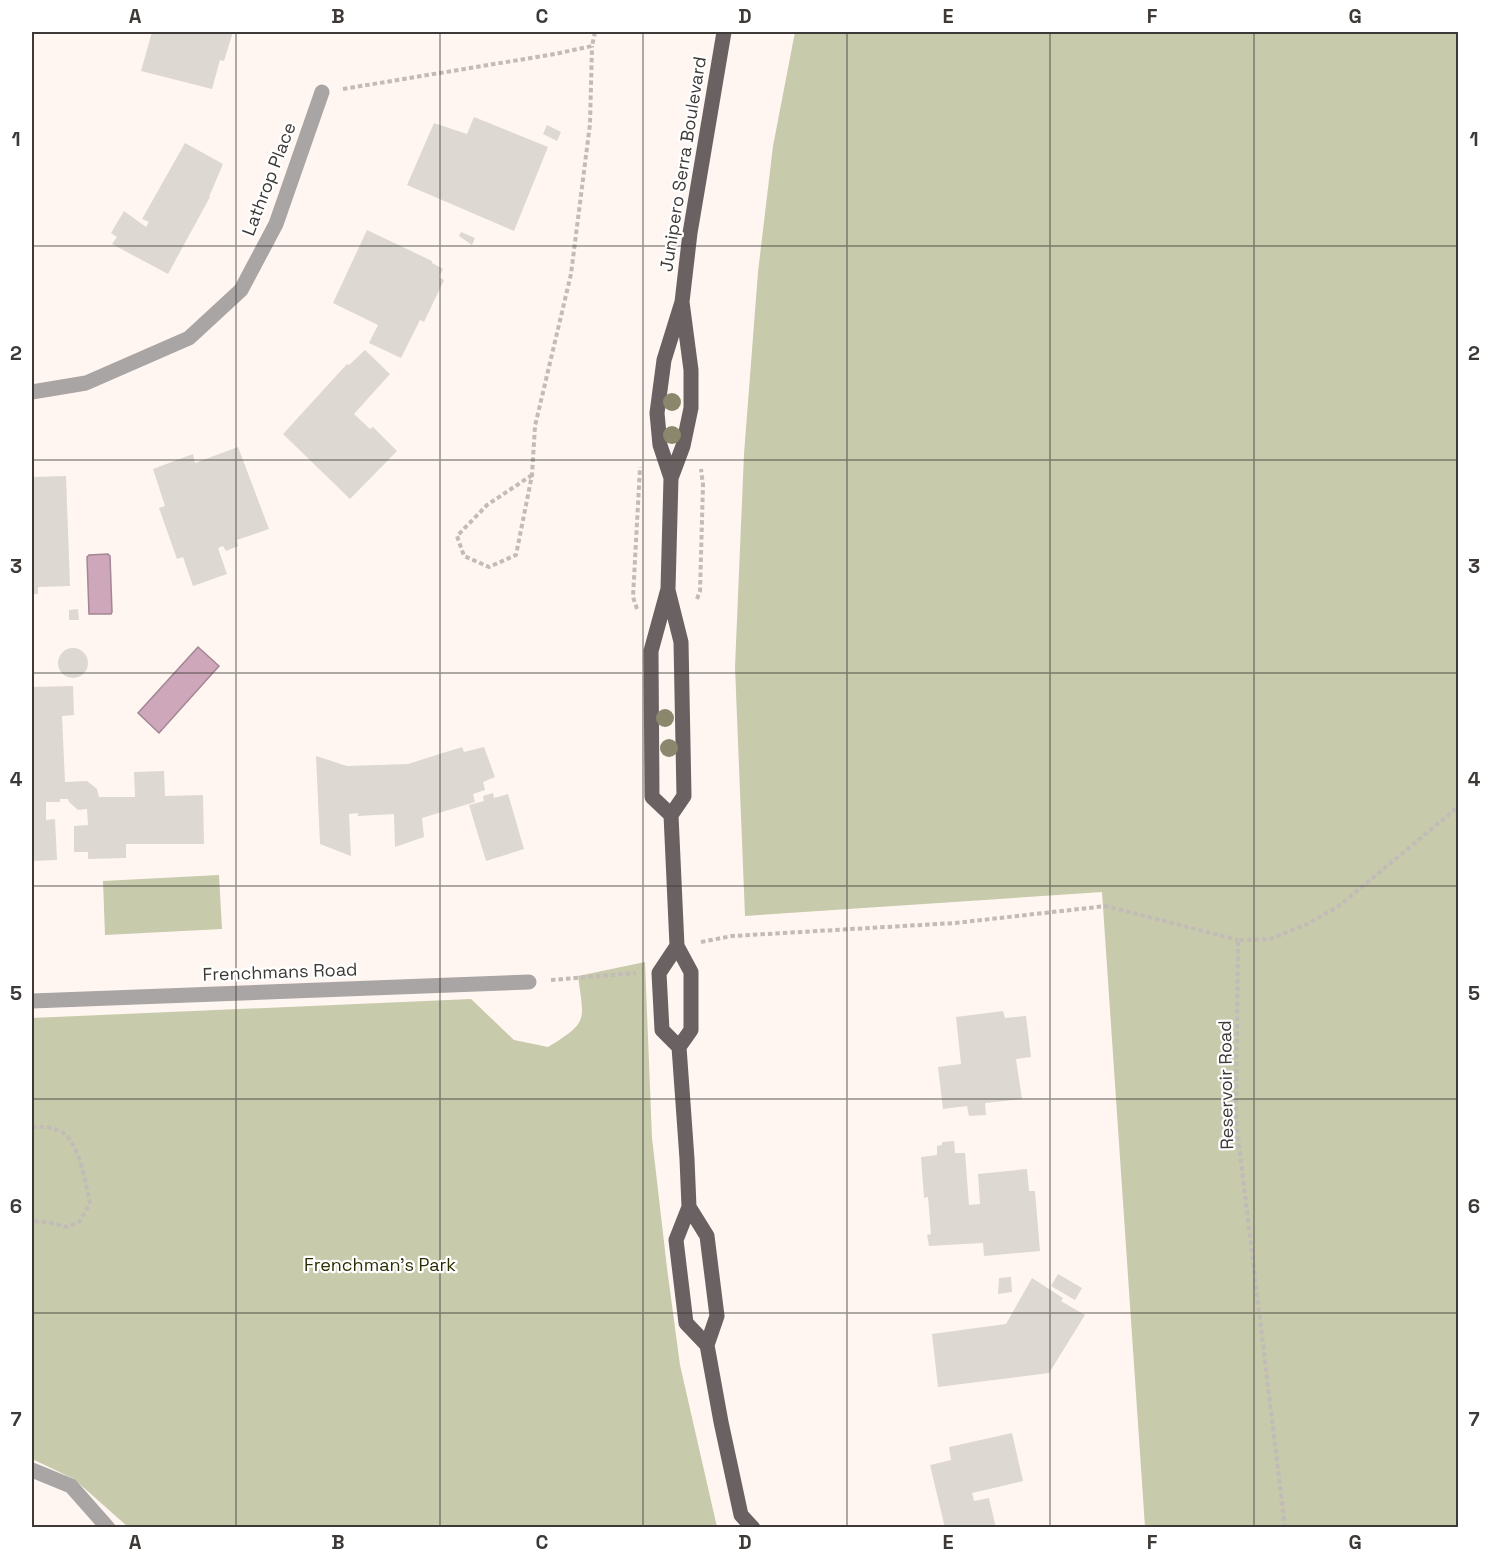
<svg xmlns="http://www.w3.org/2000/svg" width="1490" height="1559" font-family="'Space Grotesk',sans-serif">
<rect width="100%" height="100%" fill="#fff6f1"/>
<path fill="#c7caab" d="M795,32H1458V1527H1145L1102,892L745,916L735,667L744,454L758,272L773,146Z
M219,875L222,929L105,935L103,881Z
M645,962L652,1138L667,1268L680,1365L717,1527H128L74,1479L32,1459V1018L471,999L514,1040L548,1047C589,1022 584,1021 578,976Z"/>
<path fill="#cfa7ba" stroke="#a38693" stroke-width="1.5" d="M108,554L110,556L112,612L111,614H89L87,557L89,555Z
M198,647L219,666L159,733L138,713Z"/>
<path fill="#ddd8d1" d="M152,32H233L224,61L220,60L212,89L141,71Z
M474,117L548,147L514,231L407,185L434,123L467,134Z
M547,125L561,132L557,141L543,134Z
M185,143L223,164L209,197H210L168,274L112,244L117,237L111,233L124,211L146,227L149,222L142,219Z
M367,230L432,261V263L443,269L439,277L444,280L424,322L420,320L401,358L369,343L378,325L333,303Z
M461,232L475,238L472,245L459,236Z
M365,350L390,374L354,414L370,429L373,427L397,451L350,499L283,434L347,364L349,365Z
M238,447L269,529L237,540L238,546L226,551L223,546L218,548L227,574L193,586L183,557L177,559L159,508L165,506L153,469L193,454L195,463Z
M66,476L70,586L38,587V594H32V477Z
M78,609L79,620H69V610Z
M58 663a15 15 0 1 1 30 0a15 15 0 1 1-30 0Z
M73,686L74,715L62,716L65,782L87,781L97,789L99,797H135L134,772L164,771L165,796L203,795L204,844H126V858L88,859V852H74V826L88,825L87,809L78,810L69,802L68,799H60V802H46V820L55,819L57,860L32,861V687Z
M462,747L464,752L484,747L495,777L483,782L485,790L473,794L475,802L422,818L424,837L395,847L394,814L358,816V813L349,814L351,856L320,844L316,756L347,766L408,764Z
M493,793L494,798L508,794L524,849L486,861L469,805L484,801L483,796Z
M1003,1011L1005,1018L1026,1016L1031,1057L1016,1059L1022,1099L985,1103L986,1115L969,1116L967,1106L943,1109L938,1067L961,1064L956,1017Z
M954,1141L955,1153H965L969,1205L980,1204L978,1174L1027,1169L1029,1191H1035L1040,1251L984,1256L983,1243L929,1246L927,1235L931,1234L928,1197L924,1198L921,1157L937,1155V1146L942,1145V1142Z
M1058,1274L1082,1288L1075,1300L1051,1286Z
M1011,1277L1012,1292L998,1294L999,1278Z
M1032,1278L1063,1298L1061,1301L1085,1315L1049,1373L938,1387L932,1334L1006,1324Z
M1012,1433L1023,1481L972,1493L974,1501L989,1498L996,1528H945L930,1465L951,1460L949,1447Z"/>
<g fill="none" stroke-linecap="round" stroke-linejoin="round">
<path stroke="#c3bbb7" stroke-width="4" stroke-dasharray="4.5 3" stroke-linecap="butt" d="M343,89L555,54L592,46L595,32
M532,475L487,505L457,536L464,556L489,567L516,555L532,475L535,426L571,274L590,124L592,46
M697,599L700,591L703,485L701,469
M637,609L633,597L640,467
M701,942L732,936L955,923L1106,906L1238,940
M551,980L636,973
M32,1127C42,1127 50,1126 60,1131C79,1140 86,1184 90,1204L79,1222L67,1227L48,1222L32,1221
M1285,1528L1236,1120L1238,940L1270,939L1307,924L1339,906L1458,807"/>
<path stroke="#aaa5a5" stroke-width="15" d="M32,392L86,383L189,338L241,290L276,224L322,92
M32,1001L529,982
M32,1470L71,1486L108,1528"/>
<path stroke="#6a6262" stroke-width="15" d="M671,478L660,445L657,413L664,360L682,302L690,233L724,32
M668,590L681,642L684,796L671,815L677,946L691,972V1030L679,1047
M671,815L652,797L651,651L668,589L671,478L683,446L691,408V370L682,302
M677,946L659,973L662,1030L679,1047L687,1159L689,1207L676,1240L686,1323L707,1345
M689,1207L707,1236L717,1316L707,1345L721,1422L741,1515L753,1528"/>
</g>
<g fill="#8b876c">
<circle cx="672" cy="402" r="9"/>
<circle cx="672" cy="435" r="9"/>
<circle cx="665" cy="718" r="9"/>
<circle cx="669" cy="748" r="9"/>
</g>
<path fill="none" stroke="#3d3937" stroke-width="1.5" stroke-opacity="0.55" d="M236,32V1528M440,32V1528M643,32V1528M847,32V1528M1050,32V1528M1254,32V1528M32,246H1458M32,460H1458M32,673H1458M32,886H1458M32,1099H1458M32,1313H1458"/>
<g text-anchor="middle" stroke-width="4.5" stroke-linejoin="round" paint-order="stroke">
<g font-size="18" fill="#3d3937" stroke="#fff">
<text transform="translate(683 164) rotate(-81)" y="6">Junipero Serra Boulevard</text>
<text transform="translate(269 179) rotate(-69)" y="6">Lathrop Place</text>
<text transform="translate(280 972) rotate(-2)" y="6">Frenchmans Road</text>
<text transform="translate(1226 1085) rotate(-91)" y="6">Reservoir Road</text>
</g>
<g font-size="18" fill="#2c2d00" stroke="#fff">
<text x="380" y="1271">Frenchman's Park</text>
</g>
</g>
<rect width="1490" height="1559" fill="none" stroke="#ffffff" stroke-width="66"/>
<rect x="33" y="33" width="1424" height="1493" fill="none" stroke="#3d3937" stroke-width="2"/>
<g font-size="20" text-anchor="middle" font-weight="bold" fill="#3d3937">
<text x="135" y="23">A</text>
<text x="338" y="23">B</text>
<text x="542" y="23">C</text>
<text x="745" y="23">D</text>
<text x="948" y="23">E</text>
<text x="1152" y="23">F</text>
<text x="1355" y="23">G</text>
<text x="16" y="146">1</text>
<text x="1474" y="146">1</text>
<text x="16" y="360">2</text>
<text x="1474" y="360">2</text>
<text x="16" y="573">3</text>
<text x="1474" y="573">3</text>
<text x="16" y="786">4</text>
<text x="1474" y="786">4</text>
<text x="16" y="1000">5</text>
<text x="1474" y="1000">5</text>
<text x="16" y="1213">6</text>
<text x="1474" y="1213">6</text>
<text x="16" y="1426">7</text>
<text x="1474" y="1426">7</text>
<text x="135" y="1549">A</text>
<text x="338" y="1549">B</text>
<text x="542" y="1549">C</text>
<text x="745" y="1549">D</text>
<text x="948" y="1549">E</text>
<text x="1152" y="1549">F</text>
<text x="1355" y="1549">G</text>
</g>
</svg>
